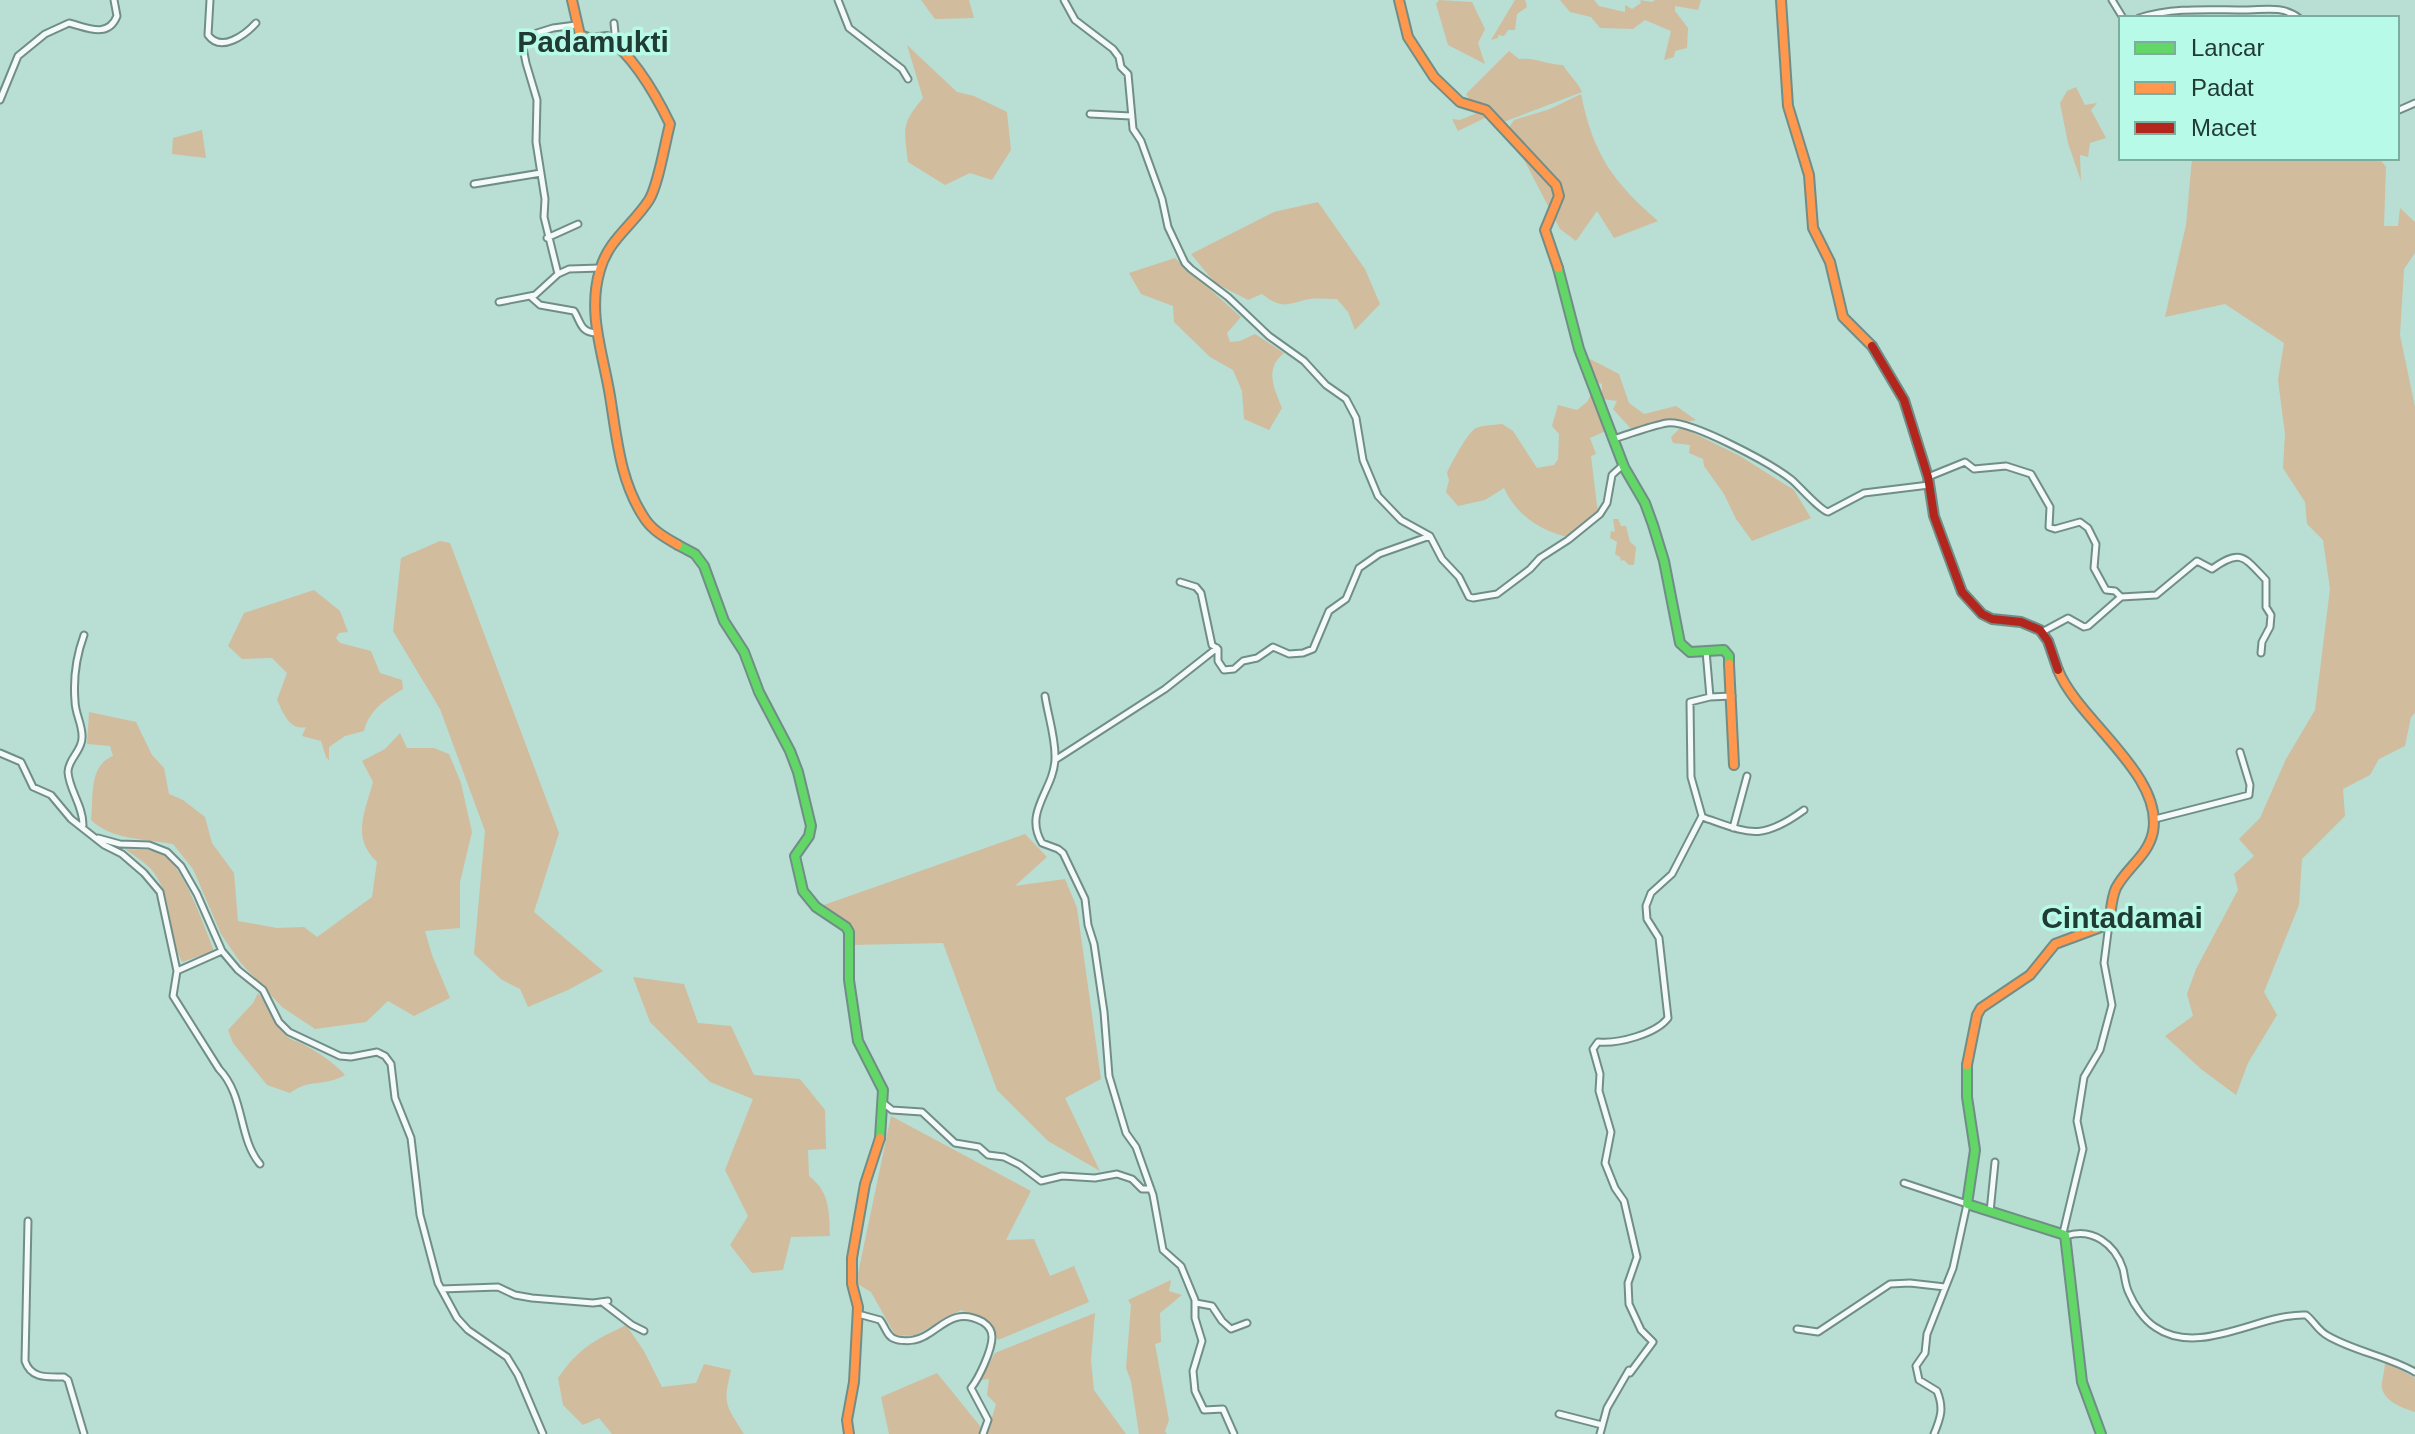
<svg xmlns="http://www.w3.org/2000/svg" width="2415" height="1434" font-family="Helvetica,sans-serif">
<rect width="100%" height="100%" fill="#b9ded4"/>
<path fill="#d1bc9e" d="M921,0H969L974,18L935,19Z
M1439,0L1472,2L1485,29L1478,43L1485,64L1448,45L1436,4Z
M1515,0H1525L1527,7L1517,14L1515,30H1508L1504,36L1498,35V38L1491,40Z
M1560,0H1594L1599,6L1625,12V5L1632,9L1641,3L1640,0L1652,2L1655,0H1701L1698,10L1675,6V11L1688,28L1687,48L1675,51L1674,57L1664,60L1671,31L1645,20L1633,29L1600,28L1591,17L1570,12Z
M907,45L957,92L974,96L1007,112L1011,150L992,180L970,173L945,185L908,162C904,129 901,124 923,98Z
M1509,51L1519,59C1536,57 1548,65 1563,65C1569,75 1577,81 1582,92L1496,125L1489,116L1458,131L1452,119L1460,120L1477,113L1466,94Z
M2076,87L2085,105L2097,103L2091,110L2106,138L2090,143L2088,157L2080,155L2081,181L2068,143L2060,103L2067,91Z
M1581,94C1593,154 1613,182 1658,221L1614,238L1597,211L1576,241L1560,229L1508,129L1514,120L1550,109Z
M202,130L206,158L172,154L173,138Z
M2192,158H2379L2386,167L2384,226H2398L2400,208L2415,222V253L2404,269L2400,335L2415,407V713L2411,717L2405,746L2379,759L2370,775L2343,789L2345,816L2302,859L2299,905L2264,992L2277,1015L2248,1063L2236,1095L2201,1069L2165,1036L2193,1016L2187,994L2196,969L2238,890L2234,874L2254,856L2239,839L2260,818L2286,759L2315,710L2330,589L2323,540L2307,524L2305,502L2283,468L2285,434L2278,380L2284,343L2225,304L2165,317L2186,225Z
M1318,202L1365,269L1380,304L1355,330L1348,312L1337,299C1328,299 1319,298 1310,299C1287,303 1284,311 1262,294L1248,300L1215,283L1191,254L1274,212Z
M1175,258L1241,317L1227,333L1230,342L1240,341L1255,334L1284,353C1264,369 1274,388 1282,408L1269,430L1244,419L1242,391L1233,370L1210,357L1174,322L1173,306L1141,294L1129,273Z
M1590,359L1619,374L1629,403L1644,414L1676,406L1696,420L1645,430H1632L1613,409L1617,401L1602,399V384L1591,380Z
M1593,391L1608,430L1590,438L1596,454L1591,456L1598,514L1569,537C1542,532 1516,515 1504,488L1485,500L1458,506L1446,492L1449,480L1447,473C1450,465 1468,432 1476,428C1483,425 1494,425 1502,424L1513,431L1537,468L1554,465L1558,459L1559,434L1552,426L1558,405L1577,410L1587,402Z
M1681,427L1740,456L1794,490L1811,518L1752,541L1736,519L1724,494L1704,466L1703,459L1689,453L1690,445L1673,443L1671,437Z
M1613,519H1618L1621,526H1626L1630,542L1636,547L1634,565H1629L1624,560L1621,561L1620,557L1615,554L1617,542L1610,538L1611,531L1615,532Z
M440,541L450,543L559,833L534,912L603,971L568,990L528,1007L520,989L502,980L474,954L485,831L440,709L393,631L401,558Z
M314,590L340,611L348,632L339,633L336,638L340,643L371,651L380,673L402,680L403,689C385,700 369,710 364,731L345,736L329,747V760L326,757L321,741L302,736L306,727C289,731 283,712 277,700L287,673L272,658L242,659L228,646L244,613Z
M89,712L136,722L152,755L164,768L169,794L183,800L205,817L212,843L234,873L238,921L277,928L304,927L317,937L372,897L377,862C351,838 365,812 373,782L362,761L385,749L400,733L407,748H434L449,754L461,783L472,832L460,882V928L425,931L432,955L450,998L414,1016L388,1001L366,1022L315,1029L282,1007L240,962L221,934L193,869L173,844C145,839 112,840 91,820C94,797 88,766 113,756L110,746L87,744Z
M1025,834L1047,857L1015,886L1065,879L1077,908L1101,1079L1065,1098L1100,1171L1048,1141L997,1090L943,943L852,945L824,905Z
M125,849C137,850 152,848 163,855C184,867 205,928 214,951L182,962C167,932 174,894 150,868C143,861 133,855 125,849Z
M633,977L684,984L698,1023L731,1026L754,1075L800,1079L825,1110L826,1149L808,1150L809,1176C830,1192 829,1211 830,1236L791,1237L783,1270L752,1273L730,1245L748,1216L725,1170L753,1099L710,1082L650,1022Z
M258,993C270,1007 273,1023 286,1036C291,1040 297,1041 303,1044C319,1053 333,1062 345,1075C325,1087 310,1078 290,1093L267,1085L233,1043L228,1030L253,1003Z
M891,1116L1031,1191L1006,1240L1034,1239L1050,1276L1074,1266L1089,1302L998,1340L991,1324L961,1310L914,1336L895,1335L871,1292L856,1283Z
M1171,1280L1169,1291L1182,1295L1160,1313L1161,1342L1155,1344L1169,1420L1165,1431L1167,1434H1139L1131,1381L1126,1368L1131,1305L1128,1300Z
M1095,1313L1091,1360L1094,1390L1126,1434H987L996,1404L987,1395L989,1379L980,1380L995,1353Z
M626,1325L644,1351L662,1387L696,1383L704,1364L731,1370C723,1404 725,1404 744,1434H612L599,1418L583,1425L563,1405L558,1378C579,1348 593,1341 626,1325Z
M2385,1361L2415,1378V1412C2401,1408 2379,1399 2382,1382C2383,1375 2385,1369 2385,1361Z
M937,1373L980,1426L983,1434H889L881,1397Z"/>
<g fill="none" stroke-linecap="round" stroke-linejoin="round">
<g stroke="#708e87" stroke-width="9">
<path id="street" d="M210,0L208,35C221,53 245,35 256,23
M838,0L849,28L902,69L908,79
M1064,0L1075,20L1113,49L1119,57L1121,67L1128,74L1133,129L1141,141L1162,199L1168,227L1185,263L1191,269L1228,297L1269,336L1304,361L1326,385L1346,399L1356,418L1363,460L1378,496L1401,520L1430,536
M2112,0L2123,18
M2139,18C2174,7 2209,10 2245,10C2264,10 2282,5 2299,18
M612,40L615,33L614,23
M0,100L18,56L45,34L69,23C86,27 108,39 117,16L114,0
M2397,111L2415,103
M1090,114L1131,116
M474,184L541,173
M547,238L578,224
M558,274L544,217L545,199L536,142L537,100L526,63L521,38L553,28L576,25
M531,297L540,305L574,311C581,322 580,332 596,333
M499,302L535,295L558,274L569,269L600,268
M1613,439C1630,434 1650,426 1667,423C1691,420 1772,464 1792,480C1801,488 1820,510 1828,512L1864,493L1929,485
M1928,477L1965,462L1974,469L2006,466L2031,474L2050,507L2049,527L2055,529L2080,522L2088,528L2096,544L2094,568L2106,590L2115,591L2121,597L2088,626L2084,627L2068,618L2042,632
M1180,582L1196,587L1201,593L1212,645L1218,649V661L1224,670L1234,669L1243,661L1257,658L1273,647L1289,654L1303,653L1313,649L1329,611L1346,599L1359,568L1379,554L1430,536L1442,559L1459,577L1469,597L1473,598L1497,594L1530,569L1540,558L1568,540L1600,514L1607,503L1612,475L1623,465
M2121,597L2156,595L2197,561L2212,569C2241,548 2244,557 2266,580V607L2271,615L2270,627L2262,642L2261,653
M1045,696C1048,716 1056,739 1055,759C1054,790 1023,812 1042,843L1058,849L1063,853L1085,899L1088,925L1094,944L1104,1012L1109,1076L1126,1133L1136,1147L1153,1195L1163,1250L1181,1266L1195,1300V1318L1202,1341L1193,1371L1195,1391L1204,1410L1223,1409L1234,1434
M1710,697L1732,696
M0,753L21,762L33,787L51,795L71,819L104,845L122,854L144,873L160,892L177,971L173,996L219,1069C245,1096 238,1138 260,1164
M1055,760L1165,689L1217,648
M1702,817C1749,833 1760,842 1804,810
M2155,819L2249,795L2250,785L2240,752
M83,825C83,805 69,790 68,772C68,759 82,751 82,738C83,725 75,714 75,701C73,677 76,657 84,635
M1733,828L1747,776
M98,838L120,844L149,845L167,852L181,866L197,894L222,951L238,970L263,990L279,1022L289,1032L340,1056L351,1057L377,1052L385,1056L391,1064L395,1098L411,1138L420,1215L438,1283L457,1318L468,1330L507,1357L518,1375L543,1434
M177,971L222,951
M882,1102L892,1110L922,1112L955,1143L979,1147L988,1155L1004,1157L1020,1165L1041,1181L1062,1176L1095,1178L1117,1174L1132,1179L1142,1189H1151
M1904,1183L1967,1204L1953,1268L1927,1334L1925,1353L1916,1366L1919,1380L1937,1391C1944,1408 1941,1417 1934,1434
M1990,1212L1995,1162
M28,1221L25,1361C31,1379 47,1377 64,1377L68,1380L84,1434
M2063,1233L2083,1149L2077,1121L2084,1077L2100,1050L2112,1005L2104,963L2109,924
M2066,1236C2092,1227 2115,1244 2123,1269C2125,1277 2125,1285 2129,1293C2134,1305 2144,1320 2155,1327C2199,1358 2260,1313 2306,1315C2314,1321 2318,1331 2328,1336C2356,1352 2387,1356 2415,1372
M441,1289L498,1287L515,1295L532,1298L593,1303L608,1301
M602,1302L632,1325L644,1331
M1196,1303L1212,1306L1222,1321L1231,1329L1247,1323
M858,1314L880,1320C885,1326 887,1337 895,1339C899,1341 910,1341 914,1340C938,1336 949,1304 983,1322C989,1326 992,1330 992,1337C992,1350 979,1378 971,1388L988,1420L983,1434
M1797,1329L1818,1332L1890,1284L1910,1283L1945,1287
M1630,1373L1653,1342L1641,1330L1629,1304L1628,1283L1637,1257L1624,1201L1615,1188L1605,1163L1611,1132L1599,1091L1600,1074L1593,1049L1598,1042C1618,1044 1656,1034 1668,1018L1659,938L1647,919L1646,906L1651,893L1672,874L1702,816L1691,777L1690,702L1710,697L1706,651
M1559,1414L1602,1425
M1600,1434L1607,1408L1629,1370"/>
</g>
<g stroke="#708e87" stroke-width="12">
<path id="fast" d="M1558,268L1579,349L1624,467L1645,503L1653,525L1664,561L1680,643L1690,652L1724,650L1729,656V664
M678,545L695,554L704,566L724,621L744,652L759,692L790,751L798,772L811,826L809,836L795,856L803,891L816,907L846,927L849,932V980L858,1041L883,1090L880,1138
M1967,1065V1097L1975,1150L1967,1204L2065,1235L2082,1382L2101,1434"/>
</g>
<g stroke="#708e87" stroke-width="12">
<path id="slow" d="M572,0L580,35L591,39L607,37C635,58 655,93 670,124C665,143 658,186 649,200C633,225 608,240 600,270C587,313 603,353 610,396C617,439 620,482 645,519C653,531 666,538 678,545
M1399,0L1408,37L1434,77L1460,102L1486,110L1556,185L1559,196L1545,230L1558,268
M1781,0L1788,106L1809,175L1813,228L1830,262L1843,317L1872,346
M1729,664L1734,765
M1967,1065L1977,1015L1981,1008L2030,975L2055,944L2109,924C2111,912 2111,899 2116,888C2127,867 2148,856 2153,832C2164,775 2078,720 2058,670
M849,1434L847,1420L854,1382L858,1307L852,1284V1258L865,1184L880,1138"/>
</g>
<g stroke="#708e87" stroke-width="12">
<path id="jam" d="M1872,346L1904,400L1928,477L1934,516L1962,592L1982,614L1992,619L2021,622L2040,630L2048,641L2058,670"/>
</g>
<use href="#street" stroke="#f4faf9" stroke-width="5"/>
<use href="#fast" stroke="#63d668" stroke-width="8"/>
<use href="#slow" stroke="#ff974d" stroke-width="8"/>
<use href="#jam" stroke="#b3261e" stroke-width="8"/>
</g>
<g text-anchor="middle" stroke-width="7" stroke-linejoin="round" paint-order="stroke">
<g font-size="30" font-weight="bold" fill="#203b34" stroke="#b7fae7">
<text x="593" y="52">Padamukti</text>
<text x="2122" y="928">Cintadamai</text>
</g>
</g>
<rect x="2119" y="16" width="280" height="144" fill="#b7fae7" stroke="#7bae9f" stroke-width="2"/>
<rect x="2135" y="42" width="40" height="12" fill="#63d668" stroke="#7bae9f" stroke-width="2"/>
<text x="2191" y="56" font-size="24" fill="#203b34">Lancar</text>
<rect x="2135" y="82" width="40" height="12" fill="#ff974d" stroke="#7bae9f" stroke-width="2"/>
<text x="2191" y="96" font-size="24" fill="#203b34">Padat</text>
<rect x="2135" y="122" width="40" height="12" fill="#b3261e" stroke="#7bae9f" stroke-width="2"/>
<text x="2191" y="136" font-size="24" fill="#203b34">Macet</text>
</svg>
